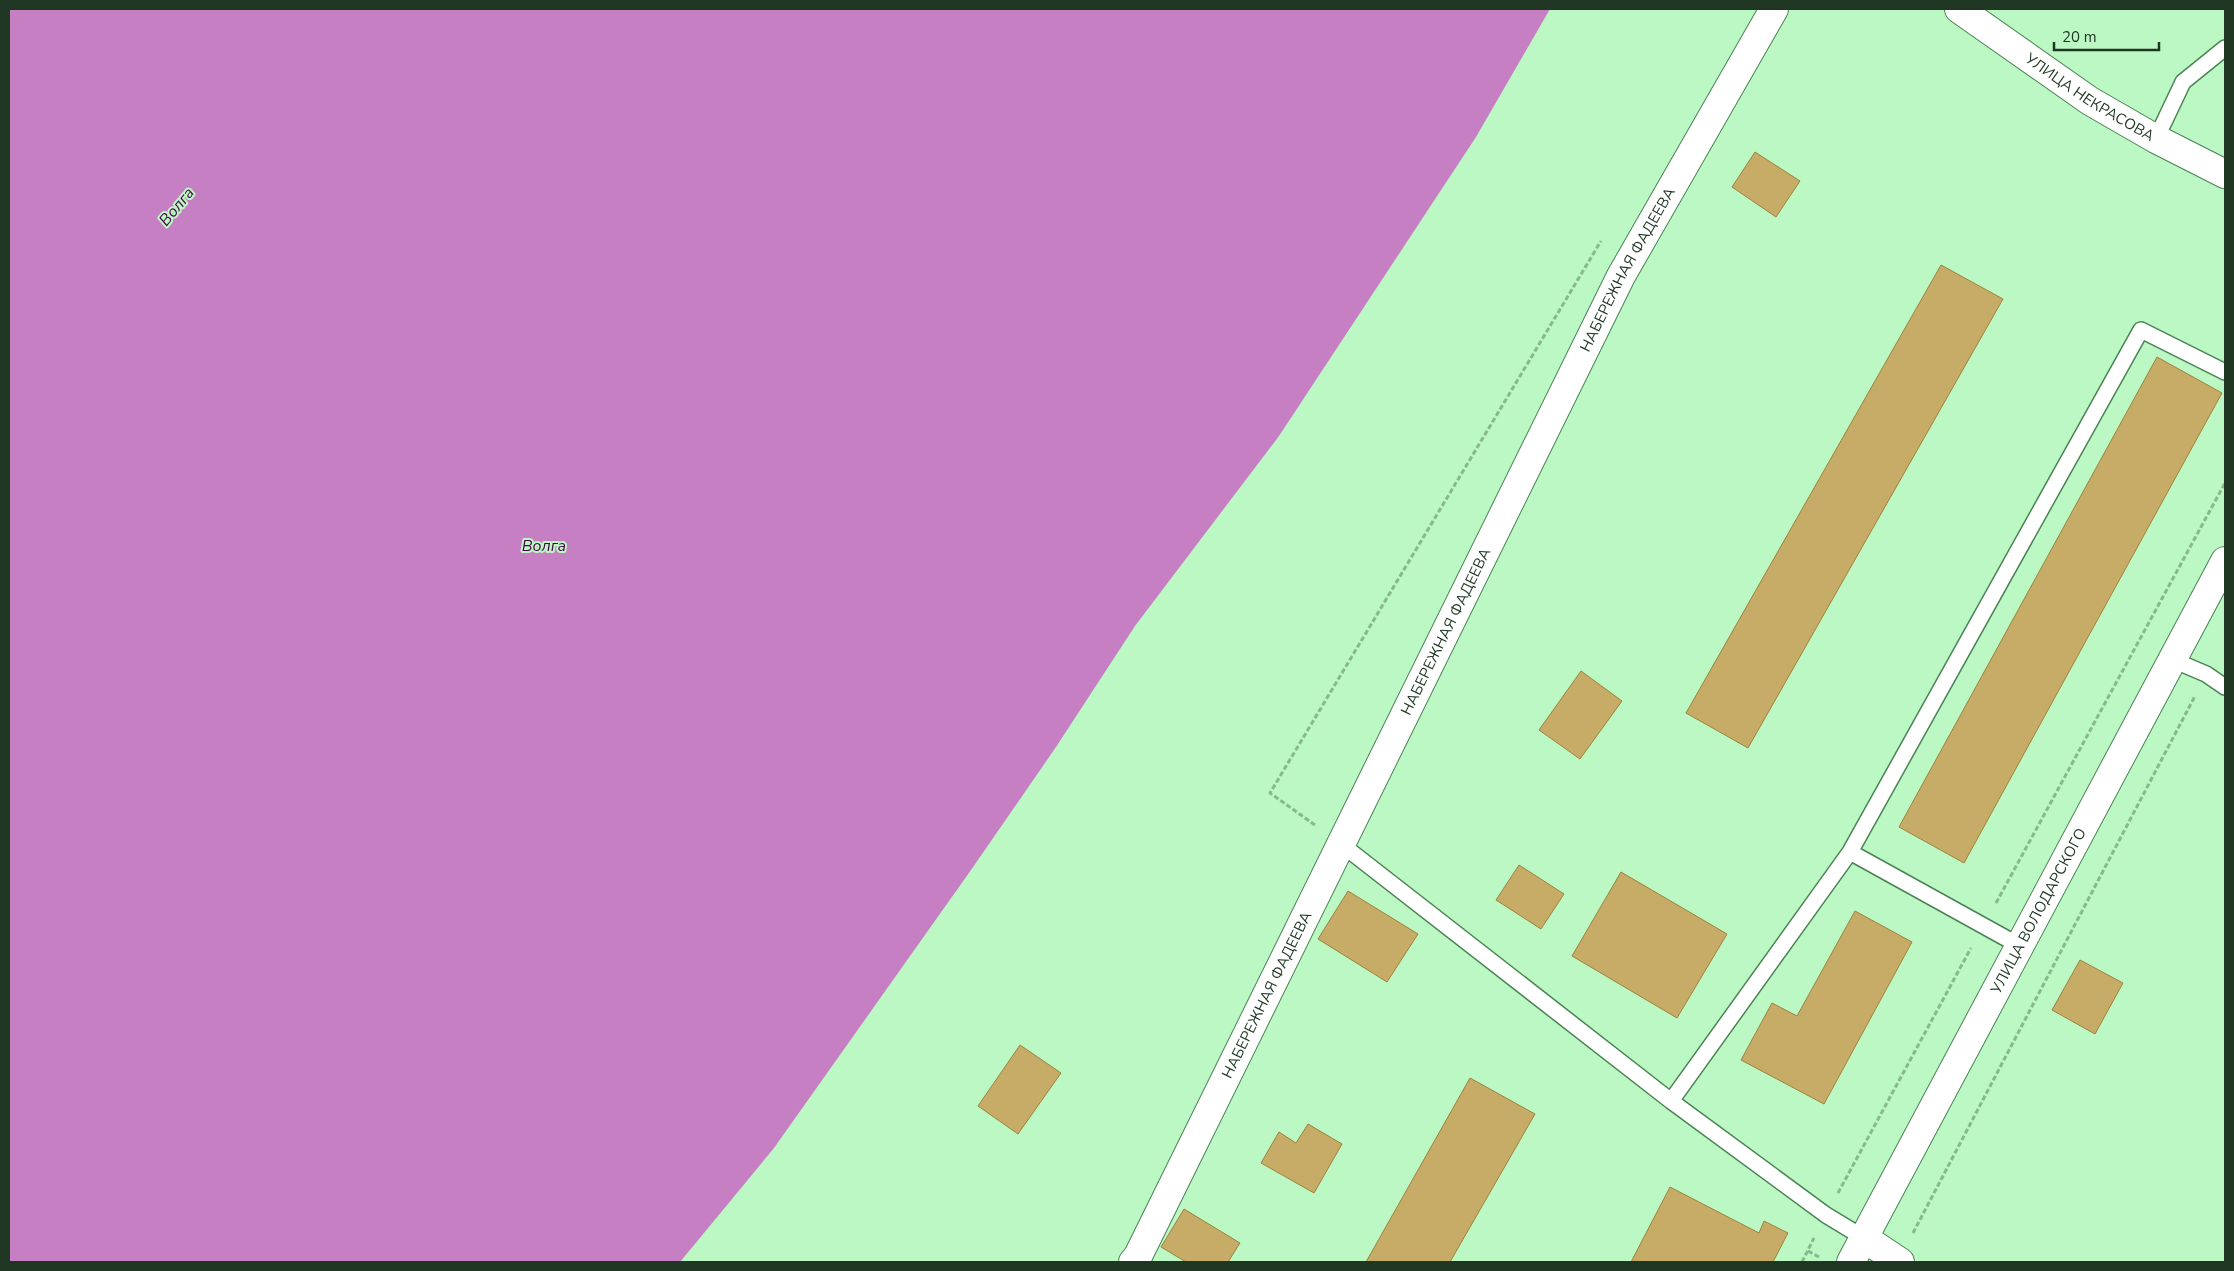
<svg xmlns="http://www.w3.org/2000/svg" width="2234" height="1271" font-family="'Nunito Sans',sans-serif">
<rect width="100%" height="100%" fill="#bbf8c3"/>
<path fill="#c67fc3" d="M9,9H1550L1476,137L1279,436L1135,626L1056,747L971,870L774,1148L680,1262H9Z"/>
<path fill="#c7ac67" stroke="#9d823d" d="M1755,152L1800,181L1776,217L1732,187Z
M1941,265L2003,299L1748,748L1686,713Z
M2157,357L2222,393L1964,863L1899,827Z
M1581,671L1622,701L1580,759L1539,730Z
M1519,865L1564,894L1541,929L1496,900Z
M1621,872L1727,934L1677,1018L1572,956Z
M1348,891L1418,934L1387,982L1318,939Z
M1855,911L1912,942L1824,1104L1741,1060L1772,1003L1797,1016Z
M2080,960L2123,983L2095,1034L2052,1010Z
M1020,1045L1061,1073L1018,1134L978,1106Z
M1470,1078L1535,1114L1450,1262H1366Z
M1308,1124L1342,1144L1314,1193L1261,1163L1279,1132L1296,1143Z
M1670,1187L1759,1233L1764,1221L1788,1233L1773,1262H1631Z
M1184,1209L1240,1243L1228,1262H1186L1161,1247Z"/>
<g fill="none" stroke-linecap="round" stroke-linejoin="round">
<g stroke="#4a8354" stroke-width="18">
<path id="service" d="M2156,139L2183,82L2225,48
M2173,660L2206,674L2225,687
M1341,844L1671,1101L1826,1215L1864,1238
M1850,852L2020,946
M1671,1101L1850,852L2141,330L2225,372"/>
</g>
<g stroke="#4a8354" stroke-width="30">
<g id="minor">
<path id="s1" d="M1959,9L2090,101L2156,139L2225,174"/>
<path d="M1864,1238L1900,1262"/>
<path id="s2" d="M1133,1262L1138,1256L1621,276L1774,9"/>
</g>
</g>
<g stroke="#4a8354" stroke-width="30">
<g id="tertiary">
<path id="s3" d="M1851,1262L2225,561"/>
</g>
</g>
<path stroke="#87b88e" stroke-width="3" stroke-dasharray="5 2.5" stroke-linecap="butt" d="M1315,825L1270,793L1601,241
M1996,903L2225,483
M1838,1193L1971,948
M1913,1233L2195,696
M1808,1251L1819,1257
M1802,1262L1814,1238"/>
<use href="#service" stroke="#fff" stroke-width="15"/>
<use href="#minor" stroke="#fff" stroke-width="28"/>
<use href="#tertiary" stroke="#fff" stroke-width="28"/>
</g>
<g text-anchor="middle" stroke-width="4" stroke-linejoin="round" paint-order="stroke">
<g font-size="15" fill="#1e3622" stroke="#bbf8c3">
<text dy="5" stroke="none"><textPath href="#s1" startOffset="158">УЛИЦА НЕКРАСОВА</textPath></text>
<text dy="5" stroke="none"><textPath href="#s2" startOffset="1109">НАБЕРЕЖНАЯ ФАДЕЕВА</textPath></text>
<text dy="5" stroke="none"><textPath href="#s2" startOffset="704">НАБЕРЕЖНАЯ ФАДЕЕВА</textPath></text>
<text dy="5" stroke="none"><textPath href="#s3" startOffset="398">УЛИЦА ВОЛОДАРСКОГО</textPath></text>
<text dy="5" stroke="none"><textPath href="#s2" startOffset="299">НАБЕРЕЖНАЯ ФАДЕЕВА</textPath></text>
</g>
<g font-size="16" font-style="italic" fill="#470447" stroke="#bbf8c3">
<text transform="translate(176 206) rotate(-50)" y="6">Волга</text>
<text x="544" y="551">Волга</text>
</g>
</g>
<rect width="2234" height="1271" fill="none" stroke="#1e3622" stroke-width="20"/>
<path d="M2054 42v8h105v-8" fill="none" stroke="#1e3622" stroke-width="2.5"/>
<text x="2062" y="42" font-size="15" fill="#1e3622" stroke="#bbf8c3" stroke-width="4" paint-order="stroke">20 m</text>
</svg>
